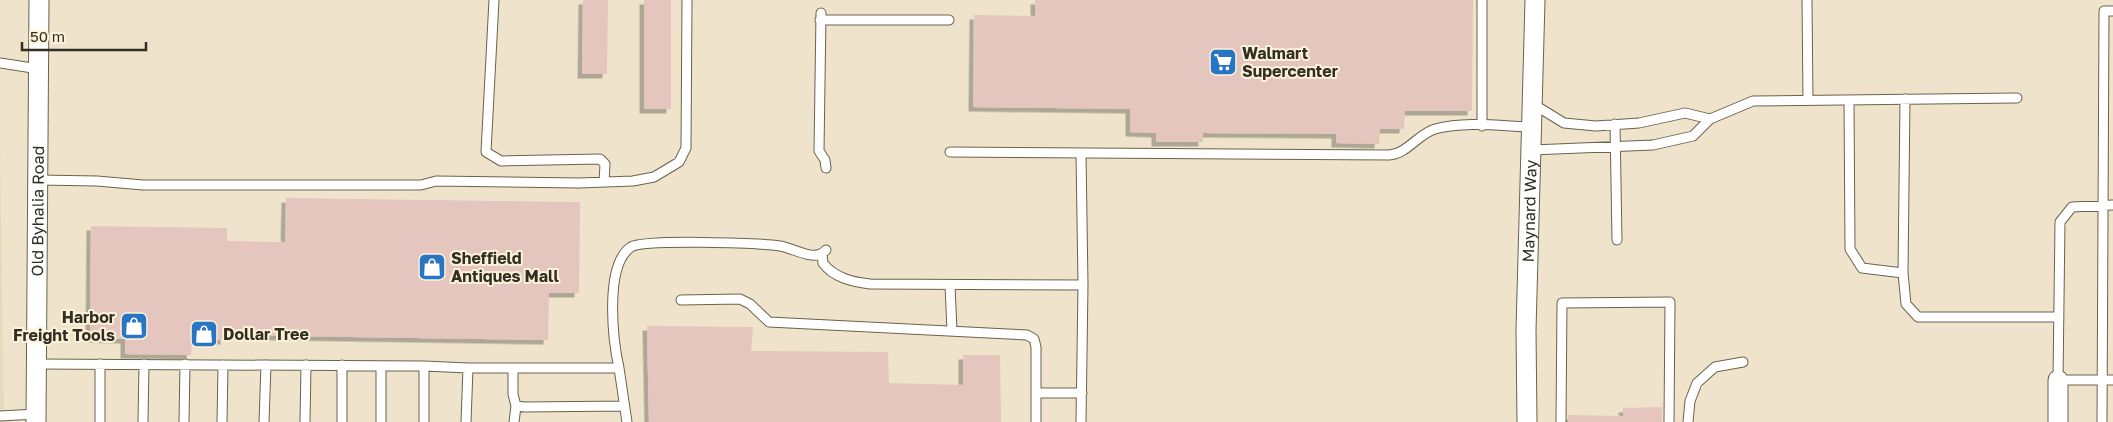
<svg xmlns="http://www.w3.org/2000/svg" width="2113" height="422" font-family="'Golos Text',sans-serif">
<defs>
<filter id="shadow"><feDropShadow dx="-4.5" dy="4.5" stdDeviation="0" flood-color="#0004"/></filter>
</defs>
<rect width="100%" height="100%" fill="#efe4cb"/>
<path fill="#e7daba" d="M0,141L4,422H0Z"/>
<path fill="#e4c6bf" filter="url(#shadow)" d="M583,0H608L607,74H582Z
M644,0H671V109H644Z
M1035,0H1473L1472,111H1405L1404,129H1380L1379,144L1336,143V134L1203,133V142H1156V133L1130,132V109L973,107L974,15L1035,16Z
M286,198L580,202L579,293H549L548,340L225,335V340H192L191,355L125,354V339L90,338L91,226L227,228V241L285,242Z
M647,326L753,327L751,351L888,352L889,383L963,385V355H1000L1001,422H649Z
M1662,407V422H1568V415L1623,416V408Z"/>
<g fill="none" stroke-linecap="round" stroke-linejoin="round">
<g stroke="#6b624c" stroke-width="11">
<path id="lane" d="M494,0L486,152L501,161L600,159L605,164L604,182
M1482,0V126
M1807,0L1808,100
M821,13L819,151L825,160L826,168
M820,20H949
M0,63L39,69
M1849,100L1850,249L1862,268L1903,273L1906,304L1918,317H2059
M1533,104L1564,123L1596,126L1639,123L1685,113L1710,119
M1615,124L1617,240
M1532,150L1653,145L1693,136L1710,119L1753,101L2017,98
M950,152L1389,155C1407,154 1418,134 1435,129C1466,121 1501,126 1532,127
M38,180L97,181L143,185H421L436,181L579,183L633,181L654,177L679,162L686,148L687,0
M2113,205L2072,207L2060,222L2058,380H2113
M822,254L823,263C834,278 853,282 870,284L1083,285
M1903,273L1905,99
M950,285L952,331
M681,300L740,299L750,304L769,322L1027,335L1034,339L1036,347V393H1082
M37,364L424,366V422
M342,365V422
M424,366L468,368L466,422
M468,368H619L627,422
M513,368V394L516,406L525,407L624,406
M619,368C613,341 604,265 631,247C644,239 760,243 780,246C794,248 815,263 826,250
M0,416L36,414
M100,422V364
M143,422L144,364
M184,422L185,364
M222,422L223,365
M264,422L266,365
M305,422L306,365
M381,422V366
M514,422L516,406
M1036,422V393
M1081,422L1083,285L1081,153
M1561,422L1562,303L1670,302L1669,422
M1688,422L1690,401L1697,383L1715,367L1743,362
M2102,422L2104,11H2113"/>
</g>
<g stroke="#6b624c" stroke-width="21">
<g id="street">
<path id="s1" d="M36,422L39,0"/>
<path id="s2" d="M1527,422L1526,330L1535,0"/>
<path d="M2058,422V380"/>
</g>
</g>
<use href="#lane" stroke="#fff" stroke-width="9"/>
<use href="#street" stroke="#fff" stroke-width="19"/>
</g>
<defs>
<g id="supermarket-square" transform="scale(1.4375)"><rect x="-9" y="-9" width="18" height="18" rx="4" fill="#2776c6" stroke="#fcf2d8"/><path d="M-6-5.5h2.5l.6 2H6L4.5 2H-2.5L-4.4-4H-6ZM-1.5 3.2a1.3 1.3 0 1 0 .1 0ZM3 3.2a1.3 1.3 0 1 0 .1 0Z" fill="#fff"/></g>
<g id="shop-square" transform="scale(1.4375)"><rect x="-9" y="-9" width="18" height="18" rx="4" fill="#2776c6" stroke="#fcf2d8"/><path d="M-5-2.5h2.3a2.7 3.5 0 0 1 5.4 0H5L5.5 6h-11ZM-1.5-2.5h3a1.5 2.3 0 0 0-3 0Z" fill="#fff"/></g>
</defs>
<g fill-rule="evenodd">
<use href="#supermarket-square" x="1223" y="62"/>
<use href="#shop-square" x="432" y="267"/>
<use href="#shop-square" x="134" y="326"/>
<use href="#shop-square" x="204" y="334"/>
</g>
<g text-anchor="middle" stroke-width="4" stroke-linejoin="round" paint-order="stroke">
<g font-size="16" font-weight="bold" fill="#322e24" stroke="#fcf2d8" text-anchor="start">
<text x="1242" y="59">Walmart<tspan x="1242" dy="18">Supercenter</tspan></text>
<text x="451" y="264">Sheffield<tspan x="451" dy="18">Antiques Mall</tspan></text>
<text x="115" y="323" text-anchor="end">Harbor<tspan x="115" dy="18">Freight Tools</tspan></text>
<text x="223" y="340">Dollar Tree</text>
</g>
<g font-size="16" fill="#322e24" stroke="#fcf2d8">
<text dy="6" stroke="none"><textPath href="#s1" startOffset="211">Old Byhalia Road</textPath></text>
<text dy="6" stroke="none"><textPath href="#s2" startOffset="211">Maynard Way</textPath></text>
</g>
</g>
<path d="M22 42v8h124v-8" fill="none" stroke="#322e24" stroke-width="2.5"/>
<text x="30" y="42" font-size="15" fill="#322e24" stroke="#fcf2d8" stroke-width="4" paint-order="stroke">50 m</text>
</svg>
